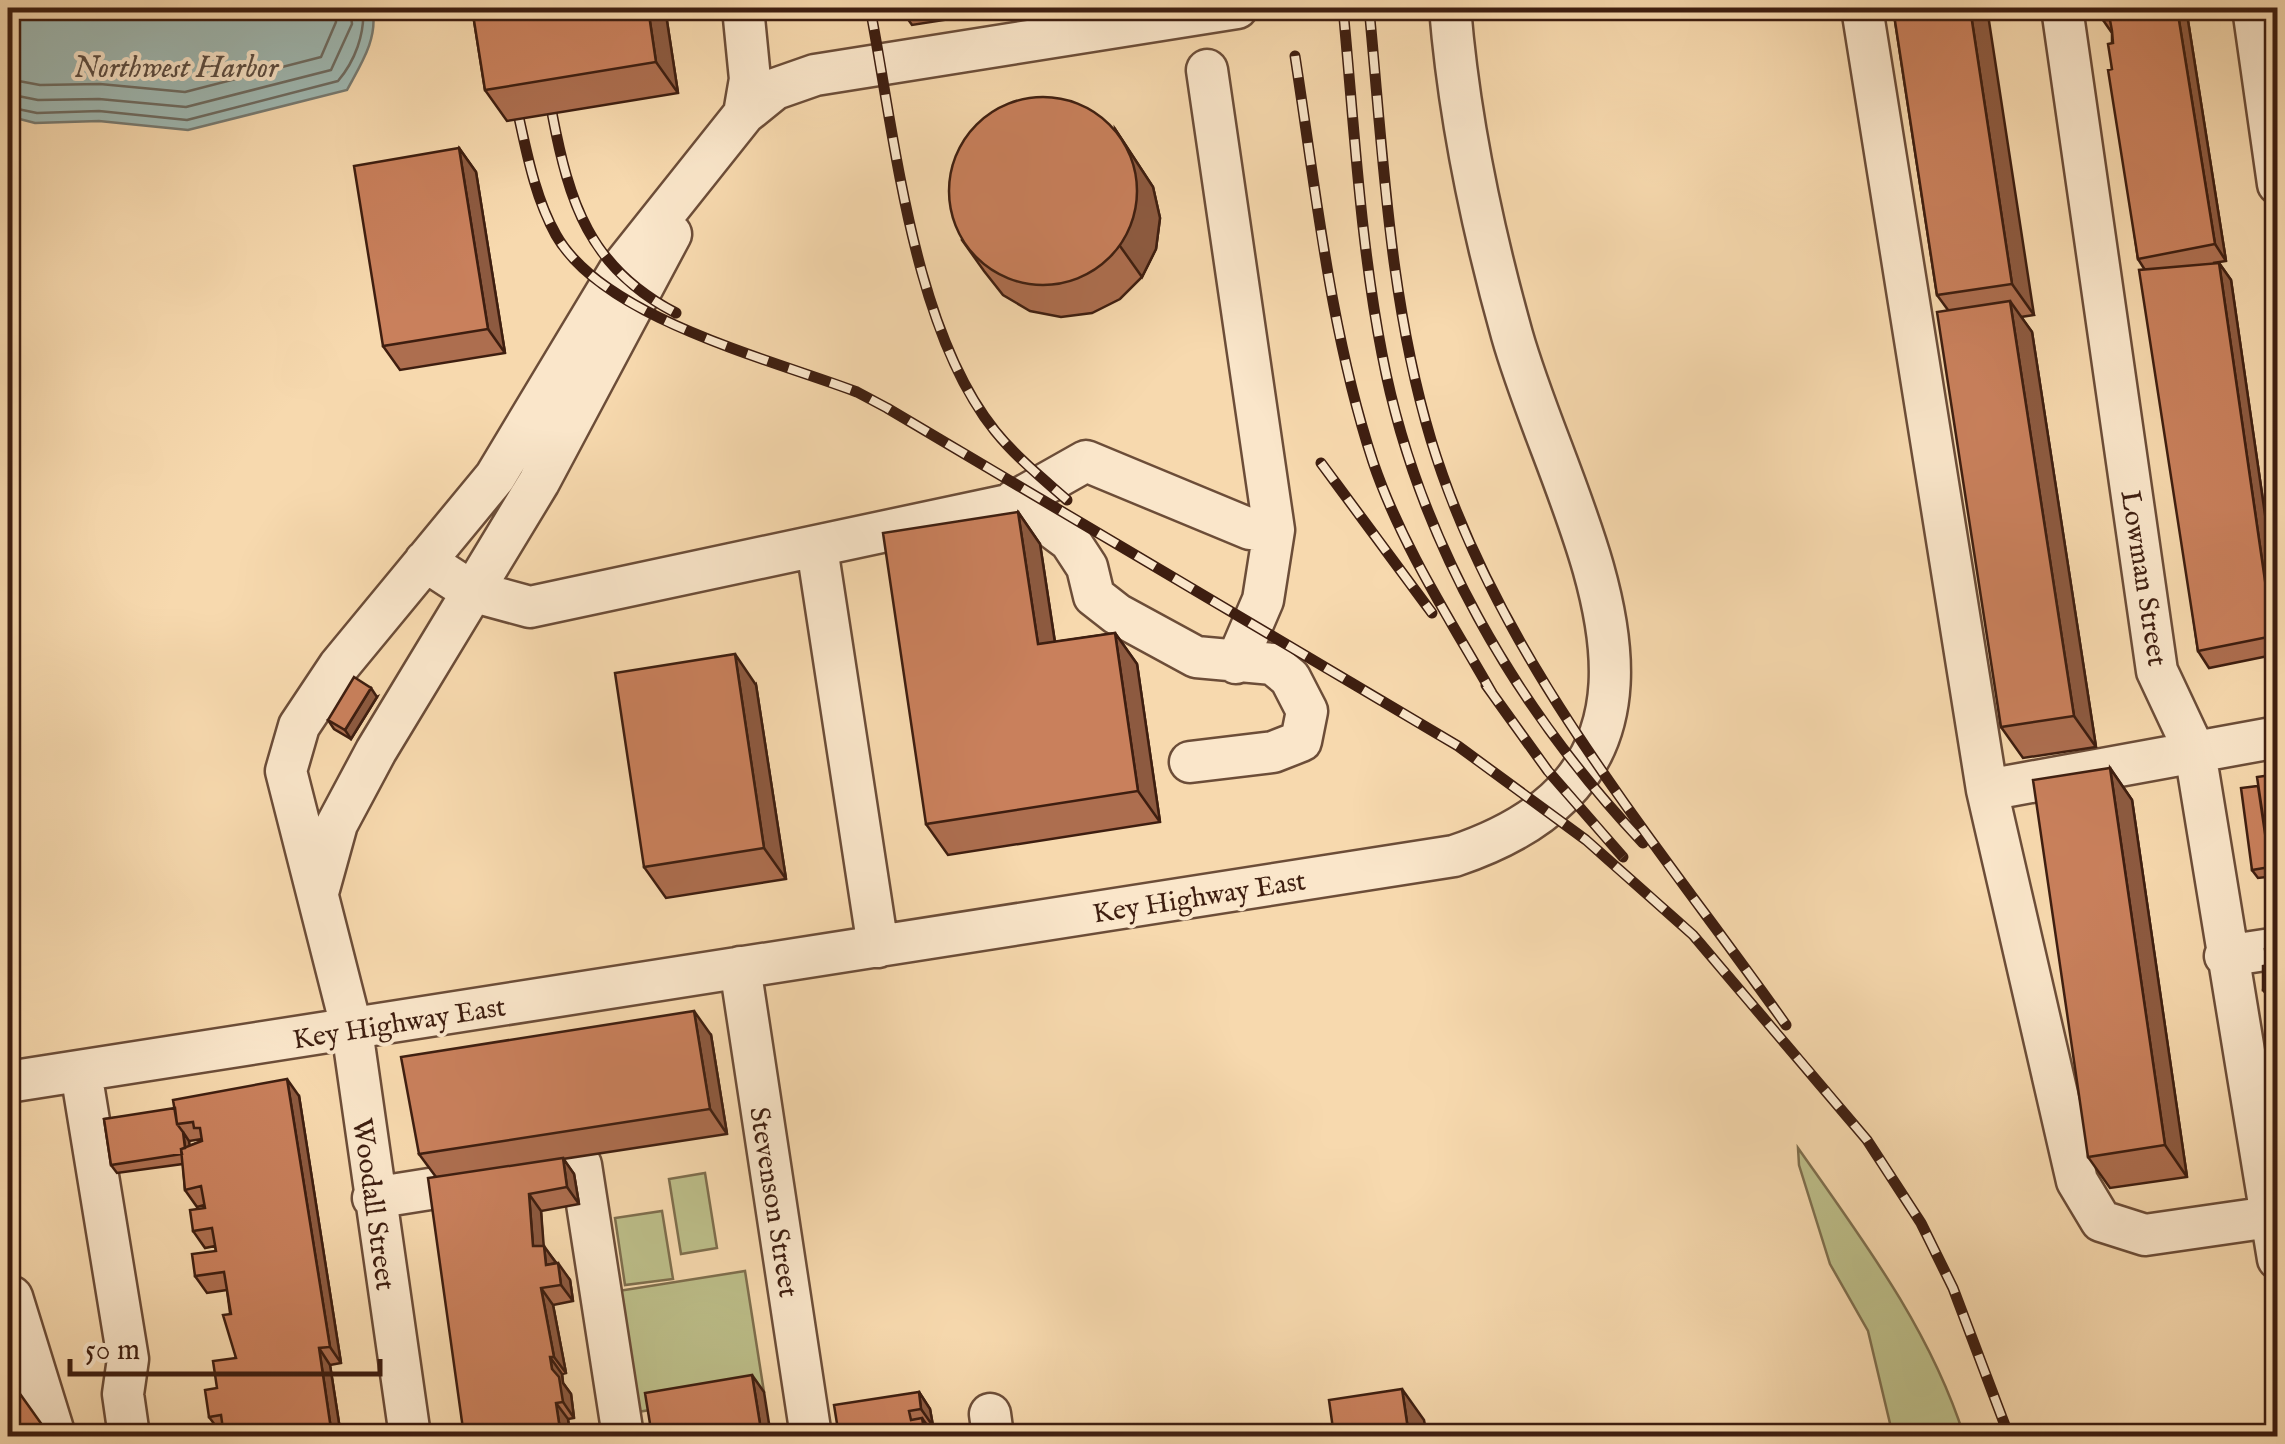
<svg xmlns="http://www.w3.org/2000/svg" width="2285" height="1444" font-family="'IM FELL English',serif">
<rect width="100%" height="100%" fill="#f7d9ae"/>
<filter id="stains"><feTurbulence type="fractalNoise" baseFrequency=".002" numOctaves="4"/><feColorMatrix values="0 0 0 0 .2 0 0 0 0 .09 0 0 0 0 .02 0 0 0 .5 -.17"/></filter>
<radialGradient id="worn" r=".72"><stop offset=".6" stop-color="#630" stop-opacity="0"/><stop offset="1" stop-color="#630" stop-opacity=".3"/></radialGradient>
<path fill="#bdbf8a" stroke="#7e6e4d" stroke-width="2.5" d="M1798,1148C1862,1239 1930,1329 1964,1436H1893L1868,1331L1830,1264L1799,1165Z
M705,1173L717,1248L681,1254L669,1179Z
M662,1211L673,1279L625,1285L615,1218Z
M745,1271L764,1392L631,1413L612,1292Z"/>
<path fill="#9fb9b3" stroke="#787b72" stroke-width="2.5" d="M8,8H372C379,37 361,64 347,90L188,130L99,121L35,123L8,116Z"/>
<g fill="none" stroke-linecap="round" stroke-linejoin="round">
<path stroke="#6e6c62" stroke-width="2.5" d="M8,79L40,85L100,84L185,92L321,57L336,22L335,8
M8,94L38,100L99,99L186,107L331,70L352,24L350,8
M8,107L37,113L99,111L187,120L338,81C355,61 365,34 363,8"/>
<g stroke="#6c4d38" stroke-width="45">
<path id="minor" d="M1862,8L1987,790L2077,1181L2101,1221L2145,1235L2270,1217
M2062,8L2157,671L2195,752L2278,1259
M2253,8L2278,184
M744,114L775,89L815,75L1237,8
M1015,500L1070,541L1087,567L1094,596L1117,614L1196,657L1273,664L1290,678L1307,711L1301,741L1273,752L1190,762
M817,548L878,947
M425,561L471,591L530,607L1008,505L1086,461L1250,529L1274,530L1207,70
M1236,663L1263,600L1274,530
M1987,790L2278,737
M319,889L337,824L376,751L539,482L671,234
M2225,956L2278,948
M740,967L811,1436
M81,1072L128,1359L123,1394L129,1436
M8,1082L1454,856C1732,763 1564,519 1512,335C1482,228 1459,118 1450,8
M373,1198L581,1165L623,1436
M12,1297L55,1436
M990,1414L993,1436
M410,1436L352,1030L286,771L299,726L339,666L495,477L619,271L744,114L750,79L743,8"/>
</g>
<use href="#minor" stroke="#fae6ca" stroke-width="40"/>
<g stroke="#3e1e10" stroke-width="11">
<path id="rail" d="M870,8C895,136 912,327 995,431C1016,457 1042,478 1067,500
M1343,8C1354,123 1360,241 1382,354C1417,539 1516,708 1643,843
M1369,8C1383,152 1389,301 1431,440C1498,660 1656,841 1786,1025
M1295,56C1316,191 1330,331 1373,462C1401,544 1449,618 1492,693
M552,113C569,202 589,268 676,313
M519,118C528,159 536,199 556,235C603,318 770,359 857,392L887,408L1458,746L1586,840L1693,935L1867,1140L1921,1223L1953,1288L2009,1436
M1321,463L1432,613
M1486,685L1548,771L1623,857"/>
</g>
<use href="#rail" stroke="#fae6ca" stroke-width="8" stroke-dasharray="22" stroke-linecap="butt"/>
</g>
<path fill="#ad6e4f" stroke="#3e1e10" stroke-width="2.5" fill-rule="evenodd" d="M472,8H665L678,93L507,121L485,90Z
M900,8H1021L912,25Z
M1893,8L2034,315L2021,317L2032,332L2096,747L2023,758L2001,727L1948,310L1937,295Z
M2101,8H2186L2226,261L2213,263H2219L2231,280L2278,604V654L2209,668L2198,651L2145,270L2138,259L2112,69V33L2103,20Z
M1115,129L1153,187L1160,218L1156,249L1142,277L1120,299L1092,313L1061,317L1030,311L1003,295L984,271L962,240Z
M459,148L476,172L505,353L400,370L383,346Z
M1018,512L1040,544L1055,642L1115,633L1137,664L1160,822L948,855L926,824Z
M756,685L786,879L666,898L644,867Z
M377,697L351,739L334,729L328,720Z
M2110,768L2132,800L2187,1177L2110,1188L2088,1157Z
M2278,774V880L2275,876L2258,878L2252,870L2258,786Z
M2278,947V1080L2275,1077L2277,1032L2272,1002L2263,990L2267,965Z
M711,1035L727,1134L563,1159L574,1174L579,1204L541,1211L543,1246L570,1280L573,1301L553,1305L566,1373L562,1374L563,1383L571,1394L574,1418L568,1419L570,1436H464L436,1177L419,1154Z
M299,1096L341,1363L330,1365L341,1436H225L224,1433H221L209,1417L217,1388L236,1358L227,1290L207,1293L195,1276L216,1251L215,1246L205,1248L193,1231L205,1208L204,1205L197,1207L185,1190L183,1164L117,1173L111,1165L104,1119ZM202,1139V1141L189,1146V1141Z
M919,1392L930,1409L933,1426L928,1427L934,1436H839Z"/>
<path fill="#8d5a40" stroke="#3e1e10" stroke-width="2.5" d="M648,8H665L678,93L656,62Z
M1970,8H1987L2034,315L2012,284Z
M2177,8H2186L2226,261L2215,244Z
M1115,129L1153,187L1160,218L1156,249L1142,277L1120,246Z
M459,148L476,172L505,353L488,329Z
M2219,263L2231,280L2278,604V643L2273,636Z
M2010,301L2032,332L2096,747L2074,716Z
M1018,512L1040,544L1060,676L1038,644Z
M1115,633L1137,664L1160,822L1138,791Z
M735,654L756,685L786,879L764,848Z
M371,688L377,697L351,739L345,730Z
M2110,768L2132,800L2187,1177L2165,1145Z
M694,1011L711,1035L727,1134L710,1109Z
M287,1079L299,1096L341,1363L330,1347Z
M183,1132L189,1141L192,1162L186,1154Z
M563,1158L574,1174L579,1204L567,1187Z
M529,1194L541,1211L545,1262L533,1246Z
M544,1246L556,1263L546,1265Z
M558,1263L570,1280L573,1301L561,1285Z
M541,1288L553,1305L566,1373L554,1357Z
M319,1348L330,1365L341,1436H332Z
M550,1357L562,1374L563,1383L571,1394L574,1418L563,1402L552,1369Z
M752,1375L764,1392L771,1436H762Z
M1402,1389L1424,1420L1427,1436H1409Z
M919,1392L930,1409L933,1426L921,1409Z
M556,1403L568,1419L570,1436H561Z
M922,1418L934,1435V1436H926L925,1435Z"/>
<path fill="#c9805c" stroke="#3e1e10" stroke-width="2.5" d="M472,8H648L656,62L485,90Z
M1893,8H1970L2012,284L1937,295Z
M2101,8H2177L2215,244L2138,259L2108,70L2112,69L2108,44L2113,43L2112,31L2110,20H2103Z
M949 191a94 94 0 1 1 188 0a94 94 0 1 1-188 0Z
M459,148L488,329L383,346L354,166Z
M2219,263L2273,636L2198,651L2139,270Z
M2010,301L2074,716L2001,727L1937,312Z
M1018,512L1038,644L1115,633L1138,791L926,824L883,533Z
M735,654L764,848L644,867L615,673Z
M354,677L371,688L345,730L328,720Z
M2110,768L2165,1145L2088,1157L2033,780Z
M2278,774V870H2271L2257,777Z
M2258,786L2270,867L2252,870L2241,788Z
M2278,947V963L2267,965L2265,949Z
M2278,963V987L2263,990V966Z
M2278,996V1032H2277L2271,997Z
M694,1011L710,1109L419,1154L401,1057Z
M2278,1032V1077H2275L2272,1033Z
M287,1079L330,1347L319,1348L332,1436H224L221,1415L209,1417L205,1390L217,1388L213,1361L236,1358L223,1315L231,1314L224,1272L195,1276L192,1254L216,1251L212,1228L193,1231L190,1210L205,1208L201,1186L185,1190L181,1149L202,1141L200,1128H194L193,1122L177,1124L173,1100Z
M175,1108L177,1124L183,1132L185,1148L181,1149L182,1154L111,1165L104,1119Z
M563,1158L567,1187L529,1194L533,1246H544L546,1265L558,1263L561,1285L541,1288L554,1357H550L552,1369L559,1377L563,1402L556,1403L561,1436H464L428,1178Z
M752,1375L762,1436H652L645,1393Z
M8,1377L50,1436H8Z
M1402,1389L1409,1436H1334L1329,1400Z
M919,1392L921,1409L909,1411L911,1420L922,1418L925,1435L917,1436H839L834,1405Z"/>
<g text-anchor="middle" stroke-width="8" stroke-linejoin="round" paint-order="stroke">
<g font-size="28" fill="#3e1e10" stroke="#fae6ca">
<text transform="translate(2145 578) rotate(81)" y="10">Lowman Street</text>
<text transform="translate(1199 896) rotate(-9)" y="10">Key Highway East</text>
<text transform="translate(399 1022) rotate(-9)" y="10">Key Highway East</text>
<text transform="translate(775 1202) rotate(81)" y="10">Stevenson Street</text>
<text transform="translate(375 1204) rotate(82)" y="10">Woodall Street</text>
</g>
<g font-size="30" font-style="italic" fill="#5b4c41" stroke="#fae6ca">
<text x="176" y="77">Northwest Harbor</text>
</g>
</g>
<rect width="2285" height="1444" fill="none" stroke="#f7d9ae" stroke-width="40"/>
<rect x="10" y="10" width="2265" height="1424" fill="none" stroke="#3e1e10" stroke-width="5"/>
<rect x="20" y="20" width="2245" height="1404" fill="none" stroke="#3e1e10" stroke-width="2.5"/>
<path d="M70 1359v15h310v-15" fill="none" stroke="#3e1e10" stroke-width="5"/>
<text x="85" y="1359" font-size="30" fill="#3e1e10" stroke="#fae6ca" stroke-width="8" paint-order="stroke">50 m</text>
<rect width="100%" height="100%" filter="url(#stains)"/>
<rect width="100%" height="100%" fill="url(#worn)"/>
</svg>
